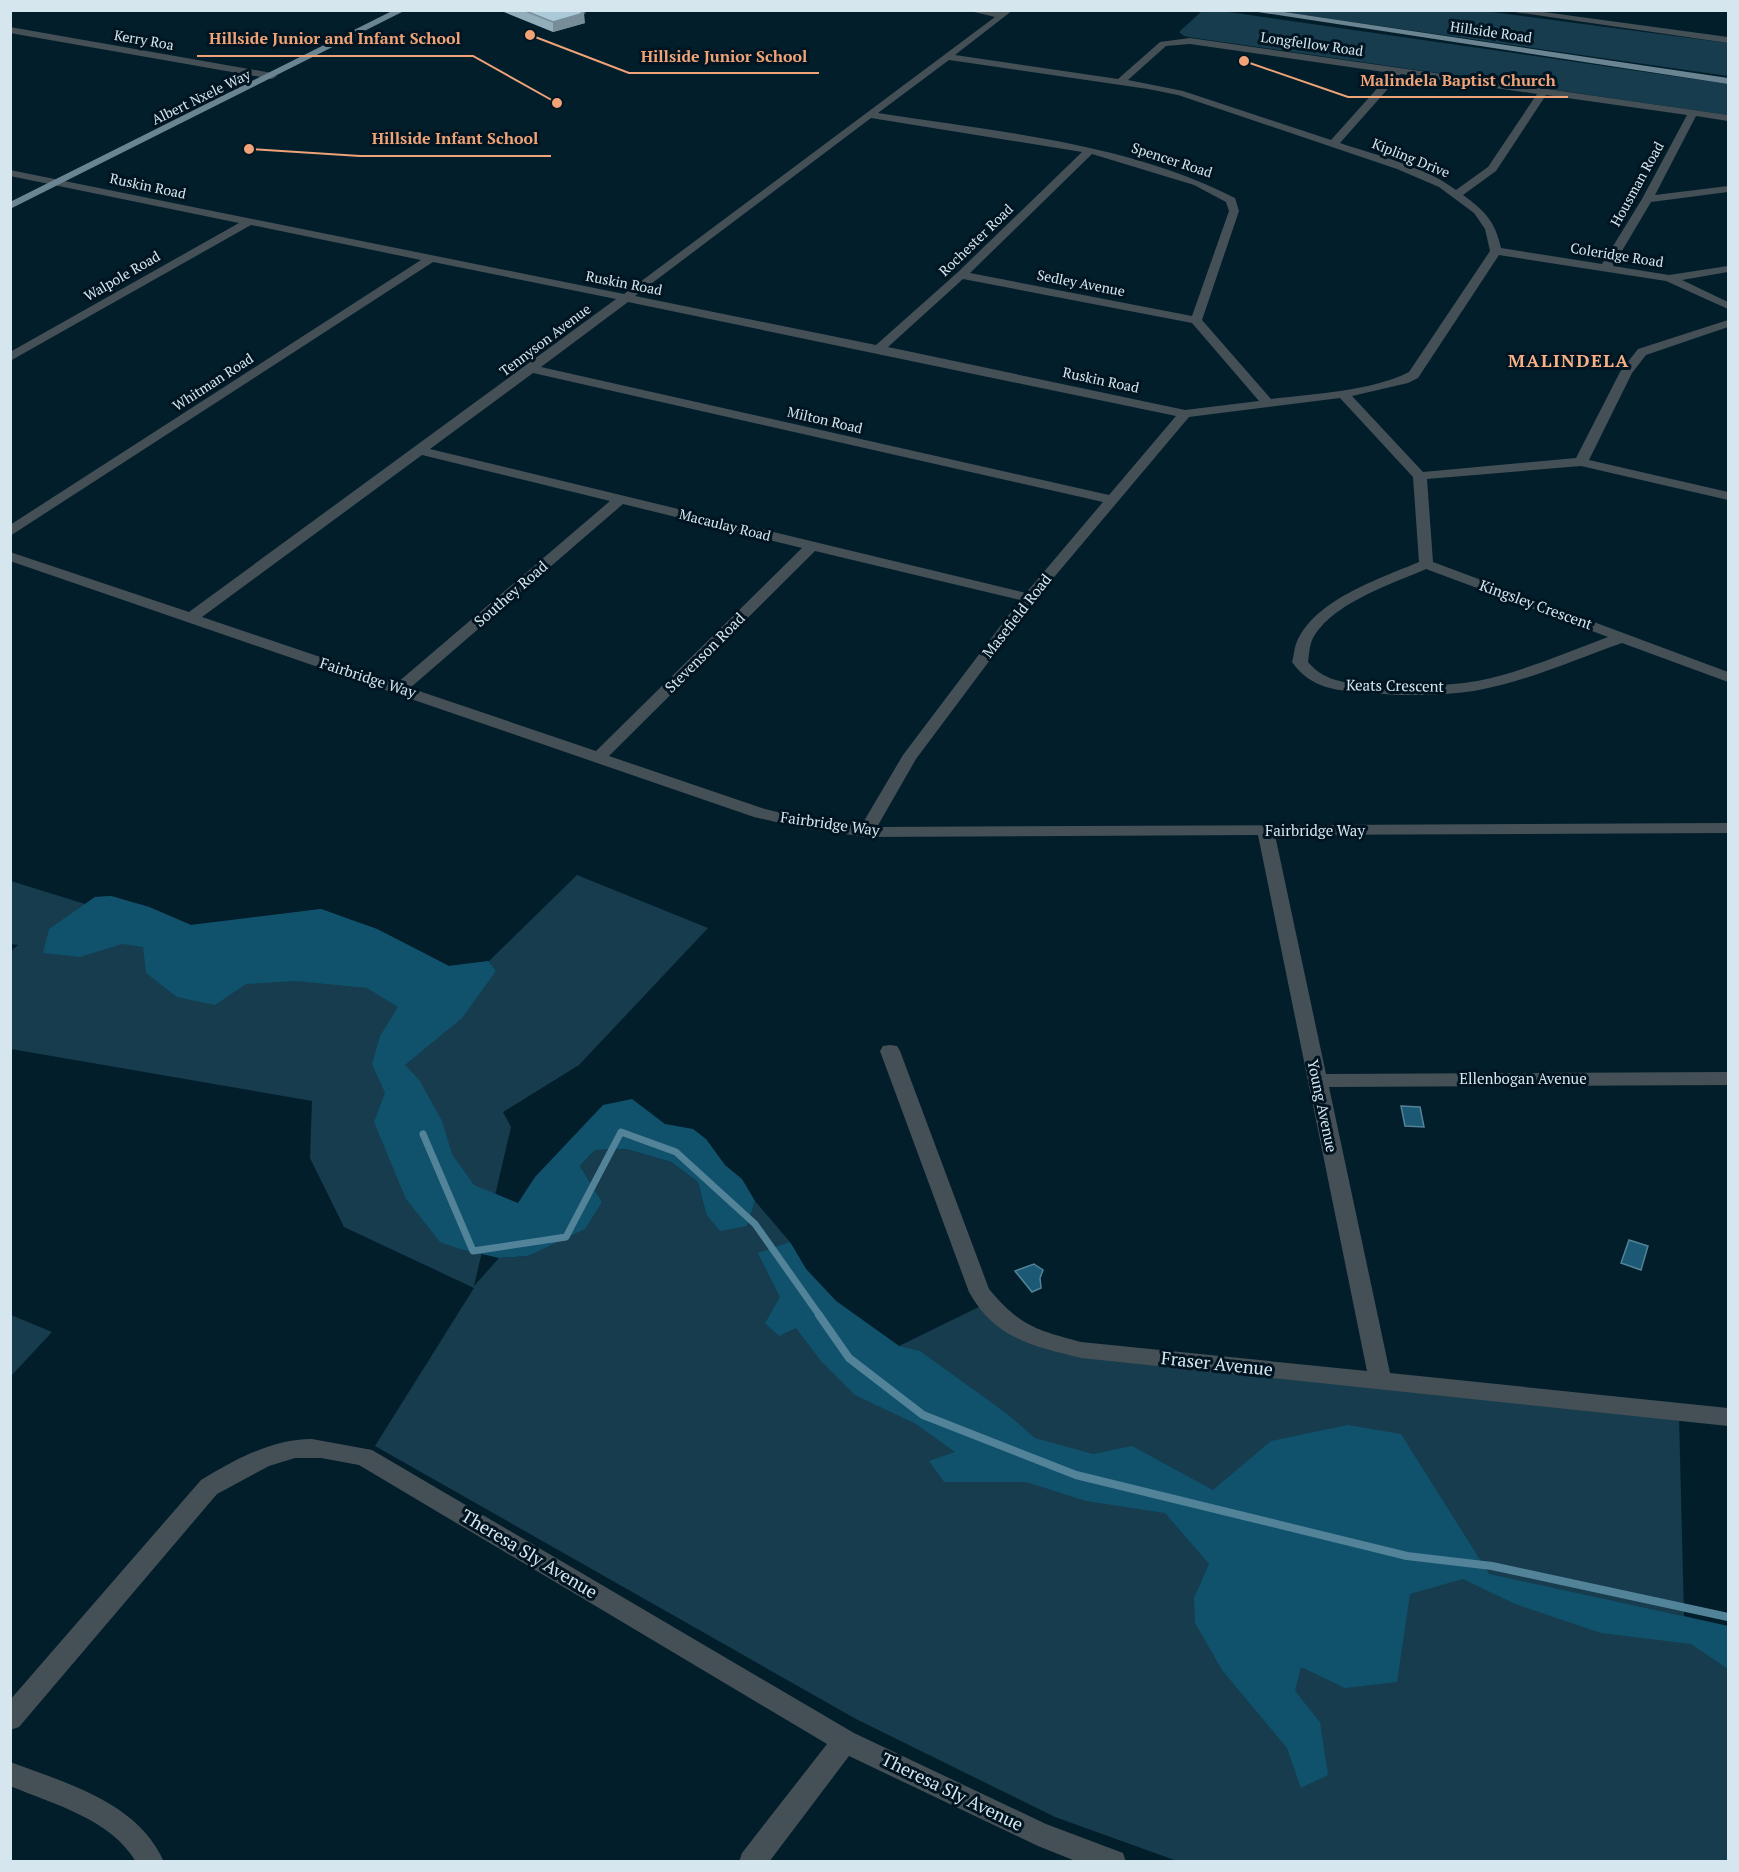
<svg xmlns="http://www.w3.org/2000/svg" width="1739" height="1872" font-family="'PT Serif',serif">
<rect width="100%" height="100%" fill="#031e2b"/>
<path fill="#163c4e" d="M1202,11H1222L1728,84V115L1195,38L1184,36L1179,32Z
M1276,11H1484L1728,43V76Z
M577,875L708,928L579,1065L503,1112L511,1127L474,1286L499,1258L528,1256L602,1202L580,1166L595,1150L626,1149L671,1162L698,1182L706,1214L747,1226L755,1201L790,1242L806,1269L836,1301L899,1346L983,1305L1028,1341L1679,1416L1684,1616L1728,1626V1861H1177L1055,1817L856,1719L375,1446L474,1288L344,1227L310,1158L312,1101L11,1049V951L18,945L11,944V881L85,904L95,897L111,896L149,907L191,925L321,909L379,930L449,966L489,961Z
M11,1315L52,1332L11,1376Z"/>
<path fill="#10516c" d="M111,896L149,907L191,925L321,909L377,929L449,966L488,961L496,971L462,1018L405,1065L420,1081L442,1121L452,1154L474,1185L518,1203L535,1177L603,1105L632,1099L665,1124L693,1129L706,1139L725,1165L742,1179L755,1201L747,1226L720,1231L706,1214L698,1182L671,1162L626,1149L595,1150L580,1166L602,1202L585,1229L528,1256L499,1258L460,1249L440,1242L406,1199L374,1122L385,1093L372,1064L380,1036L398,1007L367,988L296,981L246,984L215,1005L177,997L146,973L143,947L122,944L80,957L43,953L49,929L95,897Z
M790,1242L806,1269L836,1301L899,1346L920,1351L1006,1413L1035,1438L1093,1454L1132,1446L1213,1490L1271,1441L1348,1425L1401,1434L1489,1574L1728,1626V1669L1691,1644L1601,1633L1515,1604L1463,1579L1410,1594L1397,1682L1345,1688L1301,1667L1295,1691L1320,1722L1328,1775L1301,1788L1287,1748L1222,1670L1195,1623L1194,1598L1209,1564L1165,1513L1086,1501L1026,1482H944L929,1461L955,1452L916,1424L855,1395L821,1361L796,1328L779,1336L765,1323L780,1297L758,1253Z"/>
<path fill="#1b5974" stroke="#538399" stroke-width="1.5" d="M1401,1106L1420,1107L1424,1127L1405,1126Z
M1629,1240L1648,1246L1641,1270L1621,1263Z
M1034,1264L1043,1270L1040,1278L1041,1288L1032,1292L1015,1271Z"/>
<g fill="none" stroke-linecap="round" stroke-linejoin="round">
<path stroke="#538399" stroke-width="7" d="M423,1134L473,1251L566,1237L621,1132L676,1152L755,1224L820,1316"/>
<path stroke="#538399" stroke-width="8" d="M819,1315L849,1358L923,1415L1076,1475L1407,1556L1492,1566L1728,1617"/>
<path fill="#445056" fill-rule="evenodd" d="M966,10H1013L955,55L1118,79L1160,42L1190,38L1728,115V121L1696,116L1655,195L1728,186V192L1651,202L1613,266L1669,275L1728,266V272L1682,280L1728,302V309L1666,281L1499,255L1418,378L1408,383L1352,396L1423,472L1576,458L1620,372L1638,349L1728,320V327L1646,355L1632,373L1589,460L1728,492V500L1581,466L1427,479L1433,562L1728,672V682L1622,643C1574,660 1525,682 1474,691C1440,696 1403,696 1369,693C1338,691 1311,689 1292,662C1294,656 1294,649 1296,644C1313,600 1379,579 1419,562L1413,477L1340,398L1189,417L1034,601L916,759L877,827L1728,823V833L1275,835L1326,1074L1728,1072V1085L1329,1087L1390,1373L1728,1408V1426L1081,1358C1033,1346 995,1339 969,1292L880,1051L883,1046L890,1045L897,1046L900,1051L989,1289C1020,1326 1036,1330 1081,1342L1367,1371L1258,835L866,837L802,828L754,817L10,561V552L189,612L616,299L433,262L10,536V525L421,260L251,225L10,361V352L239,223L10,176V170L624,294L995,17ZM1190,44L1391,73L1331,140L1183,91L1128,80L1166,46ZM949,60L1148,89L1178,95L1397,169L1439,187L1474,213L1485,229L1490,251L1409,372C1372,391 1313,394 1271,399L1202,320L1239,211L1235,198C1125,142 997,132 878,113ZM1401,74L1537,94L1488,167L1456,190C1424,166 1378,156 1340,143ZM1546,95L1687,115L1642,199L1602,264L1501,248C1495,221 1485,211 1463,195L1496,171ZM871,118L1082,152L957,273L876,345L635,296ZM1092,154L1194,185L1226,202L1229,211L1192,316L970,273ZM963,279L1192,323L1259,401L1185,410L888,347ZM628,302L1176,416L1109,495L541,367ZM533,373L1103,502L1026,593L430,449ZM422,455L610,501L397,683L202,617ZM623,504L802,548L596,751L410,688ZM815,551L1020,600L903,755L861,826L802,818L765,809L609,756ZM1426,569L1608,637C1565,653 1522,672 1477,681C1445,687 1411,685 1380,684C1353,684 1326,684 1308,662C1309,656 1309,649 1311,643C1326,605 1392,584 1426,569Z
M1501,10H1529L1728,37V43Z
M10,27L272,73L277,76L272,79L10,33Z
M312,1439L372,1450L854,1733L1046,1824L1123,1853L1126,1862H1078L1038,1846L849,1756L769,1862H739L742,1853L827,1744L359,1465L321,1458H295L269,1466L217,1494L19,1727L10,1730V1700L201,1480C235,1460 271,1439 312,1439Z
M10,1762C66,1783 138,1802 164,1862H136C111,1819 53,1804 10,1786Z"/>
<path fill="#6b8491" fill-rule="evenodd" d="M394,10H406L10,209V202Z
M1245,10H1271L1728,78V84Z"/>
</g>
<path fill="#92adbb" d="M504,10H576L585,23L553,32L504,12Z"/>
<path fill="#778d98" d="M584,13L585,23L553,32V22Z"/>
<path fill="#aac9d9" stroke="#778d98" stroke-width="1.5" d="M523,10H576L584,13L553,22Z"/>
<g text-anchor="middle" stroke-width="6" stroke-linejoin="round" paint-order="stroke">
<g font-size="14" fill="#d6e6ee" stroke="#001521">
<text transform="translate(1491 32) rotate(8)" y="5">Hillside Road</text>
<text transform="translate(144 40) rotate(10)" y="5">Kerry Roa</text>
<text transform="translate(1312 44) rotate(8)" y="5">Longfellow Road</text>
<text transform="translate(201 97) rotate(-26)" y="5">Albert Nxele Way</text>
<text transform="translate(1411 158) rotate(22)" y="5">Kipling Drive</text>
<text transform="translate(1172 160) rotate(18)" y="5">Spencer Road</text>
<text transform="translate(1637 184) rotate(-61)" y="5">Housman Road</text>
<text transform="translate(148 186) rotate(12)" y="5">Ruskin Road</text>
<text transform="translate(976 240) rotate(-44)" y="5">Rochester Road</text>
<text transform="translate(1617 255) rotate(9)" y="5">Coleridge Road</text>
<text transform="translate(122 276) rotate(-30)" y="5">Walpole Road</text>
<text transform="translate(624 283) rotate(11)" y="5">Ruskin Road</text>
<text transform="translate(1081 283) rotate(11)" y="5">Sedley Avenue</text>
<text transform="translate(545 340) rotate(-37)" y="5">Tennyson Avenue</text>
<text transform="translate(1101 380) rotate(12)" y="5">Ruskin Road</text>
<text transform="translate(213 382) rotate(-33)" y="5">Whitman Road</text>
<text transform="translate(825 420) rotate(13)" y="5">Milton Road</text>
<text transform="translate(725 525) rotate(14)" y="5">Macaulay Road</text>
</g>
<g font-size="15" fill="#d6e6ee" stroke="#001521">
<text transform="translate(511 594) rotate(-41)" y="5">Southey Road</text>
<text transform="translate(1536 605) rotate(20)" y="5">Kingsley Crescent</text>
<text transform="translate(1017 616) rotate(-52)" y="5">Masefield Road</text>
<text transform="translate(705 653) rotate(-45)" y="5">Stevenson Road</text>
<text transform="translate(368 678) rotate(18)" y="5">Fairbridge Way</text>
<text transform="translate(1395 686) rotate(1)" y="5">Keats Crescent</text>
<text transform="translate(830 824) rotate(8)" y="5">Fairbridge Way</text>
<text x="1315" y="836">Fairbridge Way</text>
<text x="1523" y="1084">Ellenbogan Avenue</text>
<text transform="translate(1322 1106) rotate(78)" y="5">Young Avenue</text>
</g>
<g font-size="18" font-weight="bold" letter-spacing="1.5" fill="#f8b187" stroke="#001521">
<text x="1569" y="367">MALINDELA</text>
</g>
<g font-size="18" fill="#d6e6ee" stroke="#001521">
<text transform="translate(1217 1364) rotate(6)" y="6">Fraser Avenue</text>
<text transform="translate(529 1554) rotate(31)" y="6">Theresa Sly Avenue</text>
<text transform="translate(952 1792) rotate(26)" y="6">Theresa Sly Avenue</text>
</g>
</g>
<path fill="none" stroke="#efa377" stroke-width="2" d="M557 103L473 56H197M530 35L629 73H819M1244 61L1348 97H1568M249 149L360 156H551"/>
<g fill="#efa377" stroke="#001521" stroke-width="2">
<circle cx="557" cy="103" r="6"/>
<circle cx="530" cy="35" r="6"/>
<circle cx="1244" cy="61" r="6"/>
<circle cx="249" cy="149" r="6"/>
</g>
<g font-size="16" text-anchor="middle" font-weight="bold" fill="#efa377" stroke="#001521" stroke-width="6" stroke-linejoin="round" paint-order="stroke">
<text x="335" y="44">Hillside Junior and Infant School</text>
<text x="724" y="62">Hillside Junior School</text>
<text x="1458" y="86">Malindela Baptist Church</text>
<text x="455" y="144">Hillside Infant School</text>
</g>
<rect width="1739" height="1872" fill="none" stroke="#d6e6ee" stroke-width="24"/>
</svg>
